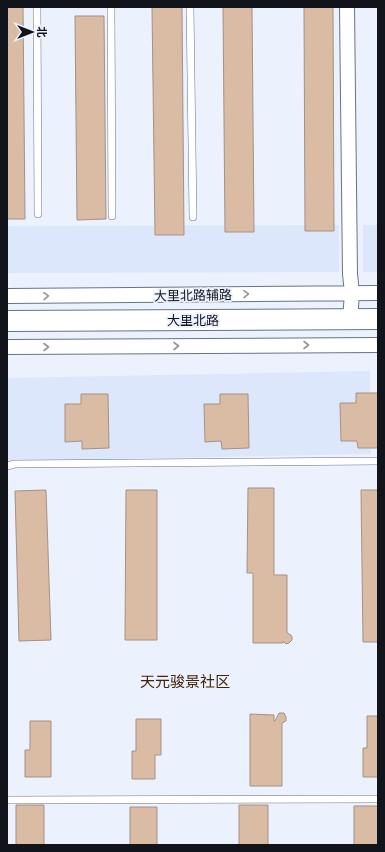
<svg xmlns="http://www.w3.org/2000/svg" width="385" height="852" font-family="Roboto,'Noto Sans SC',sans-serif">
<rect width="100%" height="100%" fill="#ebf1fd"/>
<path fill="#dde7fc" d="M339,225V272L7,273V226Z
M363,225H378V272H363Z
M370,371L371,454L7,461V378Z"/>
<path fill="#dabba3" stroke="#a39285" d="M7,7H23L25,219H7Z
M152,7H182L184,235H155Z
M223,7H252L254,232H225Z
M304,7H333L334,231H305Z
M75,16H104L106,219L77,220Z
M356,393H378V448H358L357,441H341L340,403H356Z
M81,394H108L109,448L82,449V441L65,442V404H81Z
M220,394H248L249,448L222,449L221,441L205,442L204,404H220Z
M248,488H274V575H287V633L291,635L292,637V640L289,643L286,644L283,641V643H253V573H247Z
M46,490L51,640L19,641L15,491Z
M126,490H157V640H125Z
M361,490H378V642H363Z
M279,713H284L286,717V721L282,723V786H250V714L274,715V721H275Z
M367,716H378V777H363V748H367Z
M136,719H161V755H155V779H132V751H136Z
M30,721H51V777H25V750H30Z
M16,805H44V845H16Z
M239,805H268V845H239Z
M354,806H378V845H354Z
M130,807H157V845H130Z"/>
<g fill="none" stroke-linecap="round" stroke-linejoin="round">
<g stroke="#6a7384" stroke-width="8">
<path id="service" d="M37,7L38,214
M111,7L112,216
M190,7L193,217
M7,466L15,464L378,461
M7,800L378,799"/>
</g>
<g stroke="#6a7384" stroke-width="16">
<path id="minor" d="M347,7L350,274L352,293L350,320
M7,296L378,293
M7,347L378,345"/>
</g>
<g stroke="#6a7384" stroke-width="22">
<path id="secondary" d="M7,321L378,319"/>
</g>
<use href="#service" stroke="#fff" stroke-width="7"/>
<use href="#minor" stroke="#fff" stroke-width="14"/>
<use href="#secondary" stroke="#fff" stroke-width="20"/>
</g>
<defs><path id="oneway-chevron" d="M-2-3.5L2.5 0L-2 3.5" fill="none" stroke-width="1.6" stroke-linecap="round" stroke-linejoin="round"/></defs>
<g stroke="#949598">
<use href="#oneway-chevron" transform="translate(246 294) rotate(-1)"/>
<use href="#oneway-chevron" transform="translate(46 296) rotate(-1)"/>
<use href="#oneway-chevron" transform="translate(306 345)"/>
<use href="#oneway-chevron" transform="translate(176 346)"/>
<use href="#oneway-chevron" transform="translate(46 347)"/>
</g>
<g text-anchor="middle" stroke-width="3.5" stroke-linejoin="round" paint-order="stroke">
<g font-size="13" fill="#11141b" stroke="#ebf1fd">
<text transform="translate(193 295) rotate(-1)" y="5">大里北路辅路</text>
<text x="193" y="325">大里北路</text>
</g>
<g font-size="15" fill="#422408" stroke="#ebf1fd">
<text x="185" y="687">天元骏景社区</text>
</g>
</g>
<rect width="385" height="852" fill="none" stroke="#11141b" stroke-width="16"/>
<g transform="translate(32 32) rotate(90)" stroke="#ebf1fd" stroke-width="3" paint-order="stroke">
<path d="M0-3L7 15L0 10L-7 15Z" fill="#11141b"/>
<text y="-6" font-size="11" font-weight="bold" text-anchor="middle" fill="#11141b">北</text>
</g>
</svg>
